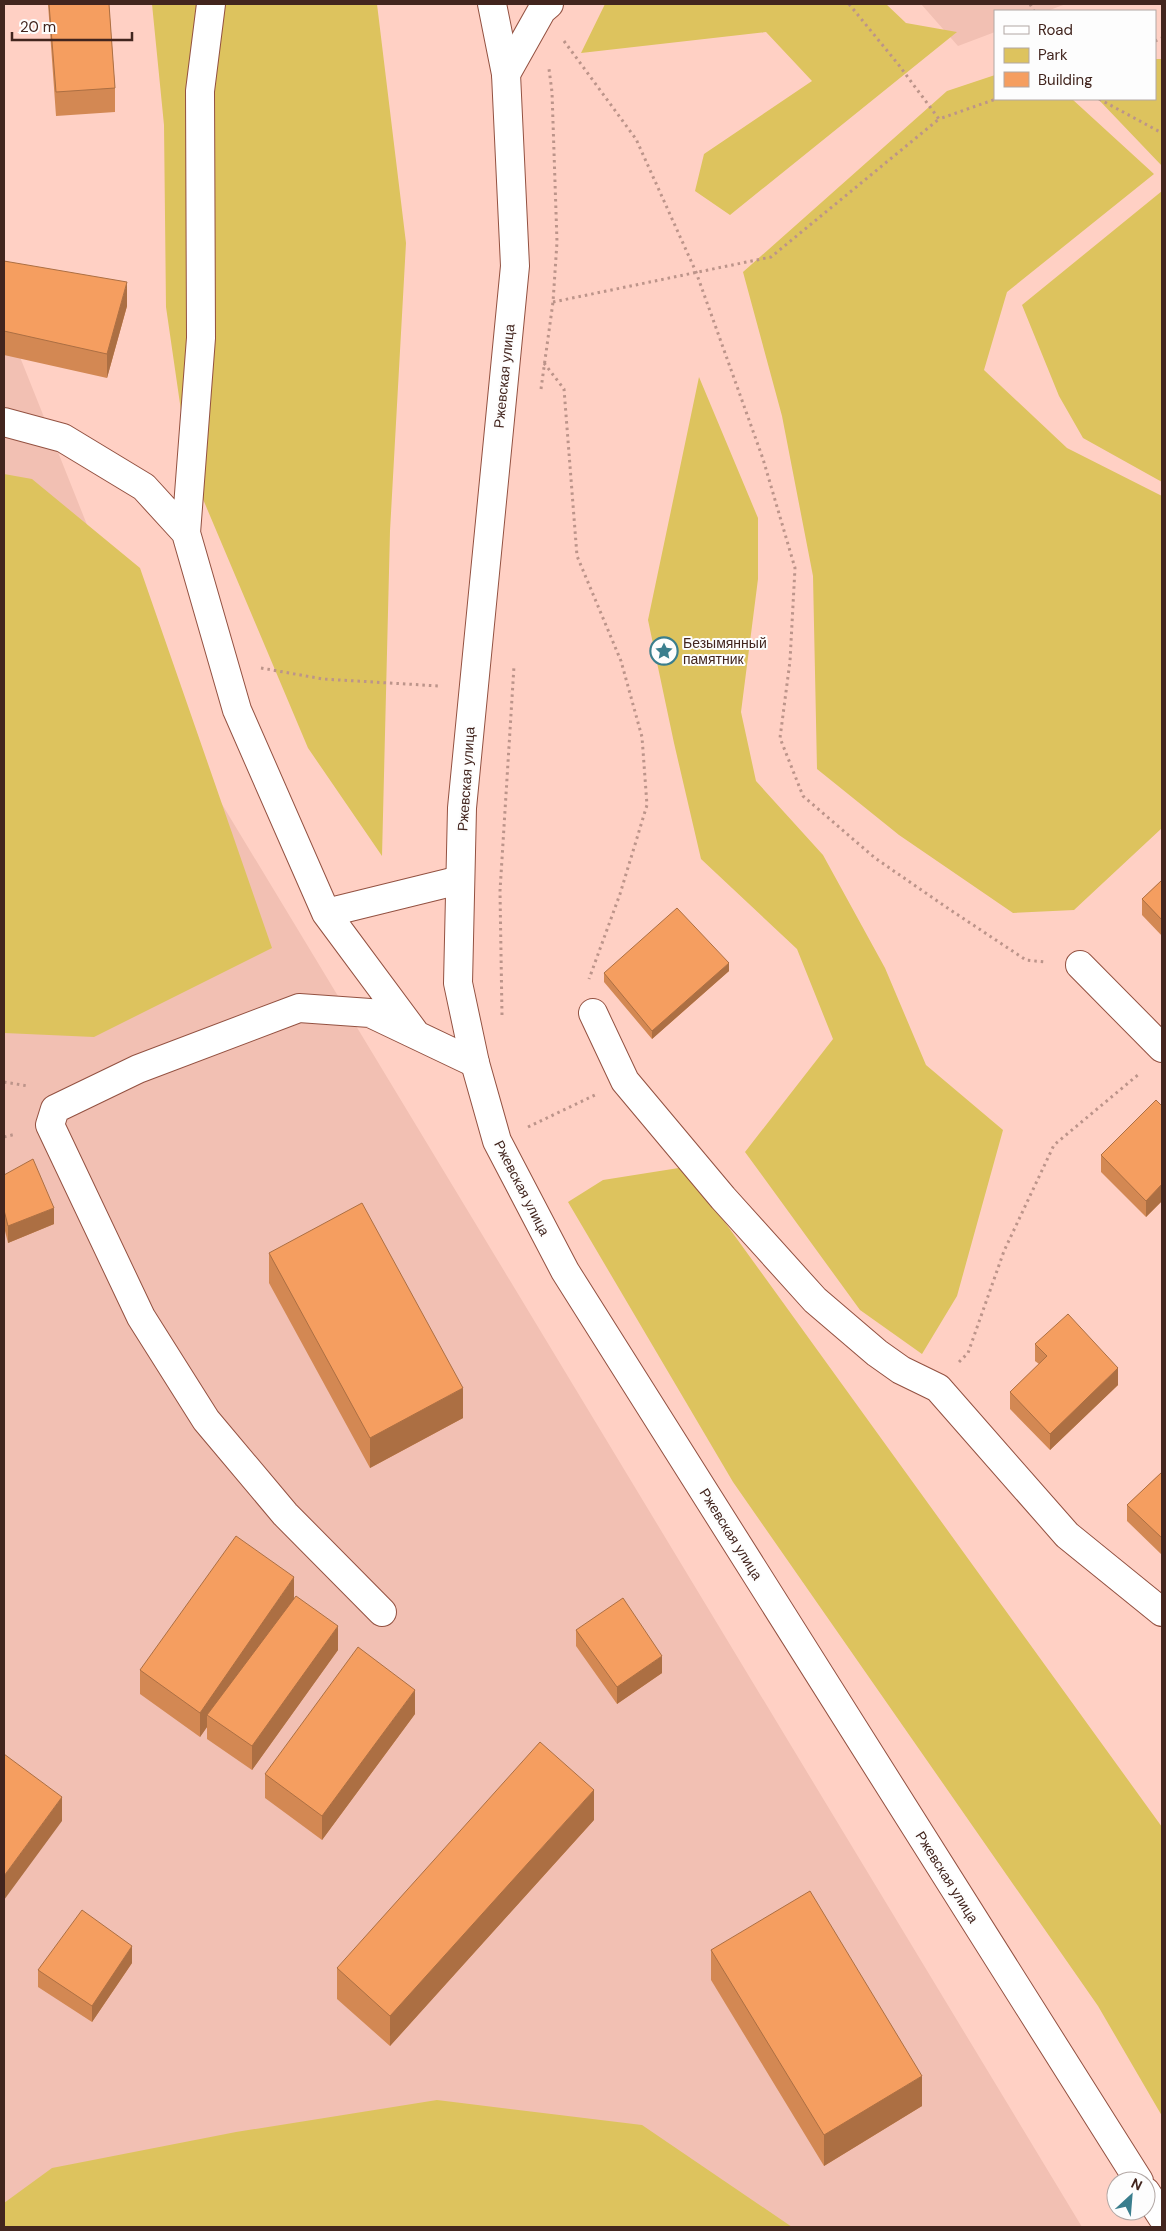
<svg xmlns="http://www.w3.org/2000/svg" width="1166" height="2231" font-family="'DM Sans',sans-serif">
<rect width="100%" height="100%" fill="#ffd0c4"/>
<path fill="#f2c0b3" d="M921,4H1066L1047,11H995V32L958,46Z
M4,317L153,690L1082,2227H4Z"/>
<path fill="#ddc35e" d="M152,4H377L406,243L390,531L382,856L308,748L189,466L166,307L164,125Z
M605,4H886L906,23L957,32L730,215L695,191L704,154L812,81L766,32L581,53Z
M1155,59H1162V166L1098,99H1155Z
M995,75V99H1072L1154,174L1007,292L984,370L1067,448L1162,496V828L1074,910L1013,913L899,835L817,769L813,576L782,416L743,272L947,91Z
M1162,191V482L1083,438L1059,396L1022,305Z
M699,377L758,518V579L741,712L756,781L823,855L885,968L926,1065L1003,1130L957,1296L922,1354L860,1310L745,1152L833,1039L797,949L701,859L674,743L648,620Z
M4,474L32,479L140,568L272,948L94,1037L4,1033Z
M685,1167L1162,1827V2116L1098,2006L733,1482L568,1202L603,1180Z
M437,2100L642,2125L792,2227H4V2203L52,2168L236,2132Z"/>
<g fill="none" stroke-linecap="round" stroke-linejoin="round">
<g stroke="#935141" stroke-width="30">
<path id="minor" d="M506,74L542,10L549,4
M4,422L63,438L144,487L186,533L237,710L326,913L415,1033
M186,533L201,338L200,91L211,4
M326,913L460,880
M1080,965L1162,1048
M593,1013L625,1081L723,1198L815,1300L877,1353L901,1370L938,1388L1067,1535L1162,1612
M382,1612L285,1514L206,1420L141,1317L50,1125L55,1109L138,1069L299,1008L370,1013L475,1063"/>
</g>
<g stroke="#935141" stroke-width="30">
<path id="major" d="M492,4L506,74L515,266L462,808L458,983L475,1063L497,1141L565,1271L1139,2181
M1146,2192L1162,2217"/>
</g>
<path stroke="#bc948a" stroke-width="3" stroke-dasharray="2.5 4" stroke-linecap="butt" d="M849,4L898,64L939,119L996,99
M1030,4L1034,11
M564,41L636,139L696,272L763,459L795,568L790,661L780,738L803,796L875,858L949,909L1026,960L1045,962
M1155,41L1162,38
M1099,99L1162,133
M553,302L771,257L939,119
M544,363L564,389L577,556L621,661L642,737L647,805L620,894L589,979
M541,389L553,302L557,242L552,92L549,69
M261,668L323,679L439,686
M502,1015L500,891L514,666
M4,1082L28,1086
M528,1127L595,1095
M4,1137L16,1134
M959,1362L968,1353L1004,1251L1054,1145L1139,1074"/>
<use href="#minor" stroke="#fff" stroke-width="28"/>
<use href="#major" stroke="#fff" stroke-width="28"/>
</g>
<path fill="#d38853" d="M48,4H109L115,88V112L56,116Z
M4,261L127,306L107,378L4,355Z
M1162,880V936L1142,915V899Z
M729,971L652,1039L604,982V973Z
M1162,1106V1201L1146,1217L1101,1172V1155Z
M4,1175L54,1224L8,1243L4,1227Z
M269,1253L463,1418L370,1468L269,1283Z
M1035,1344L1118,1385L1050,1450L1010,1409V1392L1039,1364L1035,1361Z
M1162,1472V1555L1127,1521V1505Z
M294,1598L338,1650L252,1770L207,1739V1727L200,1737L140,1694V1670Z
M576,1630L662,1673L617,1704L576,1646Z
M415,1714L322,1840L265,1798V1774Z
M594,1820L390,2046L337,1999V1968Z
M711,1950L922,2106L824,2166L711,1980Z
M132,1963L92,2022L38,1987V1970Z"/>
<path fill="#ac6f43" d="M127,282V306L107,378V354Z
M729,963V971L652,1039V1031Z
M1162,1184V1201L1146,1217V1201Z
M54,1208V1224L8,1243V1226Z
M1118,1368V1385L1050,1450V1434Z
M463,1388V1418L370,1468V1438Z
M294,1577V1601L207,1715V1727L200,1737V1713Z
M338,1626V1650L252,1770V1746Z
M662,1656V1673L617,1704V1687Z
M415,1690V1714L322,1840V1816Z
M594,1790V1820L390,2046V2016Z
M62,1797V1821L4,1900V1876Z
M132,1946V1963L92,2022V2006Z
M922,2076V2106L824,2166V2135Z"/>
<path fill="#f59e60" stroke="#ac6f43" d="M49,4H109L115,88L56,92Z
M4,261L127,282L107,354L4,331Z
M1162,880V920L1142,899Z
M677,908L729,963L652,1031L604,973Z
M1156,1100L1162,1106V1184L1146,1201L1101,1155Z
M33,1159L54,1208L8,1226L4,1210V1175Z
M362,1203L463,1388L370,1438L269,1253Z
M1068,1314L1118,1368L1050,1434L1010,1392L1047,1356L1035,1344Z
M1162,1472V1538L1127,1505Z
M236,1536L294,1577L200,1713L140,1670Z
M296,1596L338,1626L252,1746L207,1715Z
M623,1598L662,1656L617,1687L576,1630Z
M358,1647L415,1690L322,1816L265,1774Z
M540,1742L594,1790L390,2016L337,1968Z
M4,1754L62,1797L4,1876Z
M810,1891L922,2076L824,2135L711,1950Z
M82,1910L132,1946L92,2006L38,1970Z"/>
<defs>
<g id="sight-ring" transform="scale(1.4375)"><circle r="9.5" fill="#fdfdfd" stroke="#3a7e8d" stroke-width="1.5"/><path d="M0-6L1.8-2.2L6-1.7L2.9 1.2L3.7 5.4L0 3.3L-3.7 5.4L-2.9 1.2L-6-1.7L-1.8-2.2Z" fill="#3a7e8d"/></g>
</defs>
<g fill-rule="evenodd">
<use href="#sight-ring" x="664" y="651"/>
</g>
<g text-anchor="middle" stroke-width="4" stroke-linejoin="round" paint-order="stroke">
<g font-size="14" fill="#42251e" stroke="#fdfdfd">
<text transform="translate(504 376) rotate(-84)" y="5">Ржевская улица</text>
<text transform="translate(466 779) rotate(-86)" y="5">Ржевская улица</text>
<text transform="translate(522 1188) rotate(63)" y="5">Ржевская улица</text>
<text transform="translate(731 1534) rotate(58)" y="5">Ржевская улица</text>
<text transform="translate(947 1877) rotate(58)" y="5">Ржевская улица</text>
</g>
<g font-size="14" fill="#42251e" stroke="#fdfdfd" text-anchor="start">
<text x="683" y="648">Безымянный<tspan x="683" dy="16">памятник</tspan></text>
</g>
</g>
<rect width="1166" height="2231" fill="none" stroke="#42251e" stroke-width="10"/>
<rect x="994" y="10" width="162" height="90" fill="#fdfdfd" stroke="#b2a7a4"/>
<rect x="1004" y="26" width="25" height="8" fill="#ffffff" stroke="#b2a7a4"/>
<text x="1038" y="35" font-size="15" fill="#42251e">Road</text>
<rect x="1004" y="48" width="25" height="15" fill="#ddc35e" stroke="#b2a7a4"/>
<text x="1038" y="60" font-size="15" fill="#42251e">Park</text>
<rect x="1004" y="72" width="25" height="15" fill="#f59e60" stroke="#b2a7a4"/>
<text x="1038" y="85" font-size="15" fill="#42251e">Building</text>
<g transform="translate(1131 2196) rotate(26)"><circle r="24" fill="#fdfdfd" stroke="#b2a7a4"/>
<path d="M0-4L9 19L0 12L-9 19Z" fill="#3a7e8d"/>
<text y="-8" font-size="14" font-weight="bold" text-anchor="middle" fill="#42251e">N</text>
</g>
<path d="M12 32v8h120v-8" fill="none" stroke="#42251e" stroke-width="2.5"/>
<text x="20" y="32" font-size="15" fill="#42251e" stroke="#fdfdfd" stroke-width="4" paint-order="stroke">20 m</text>
</svg>
